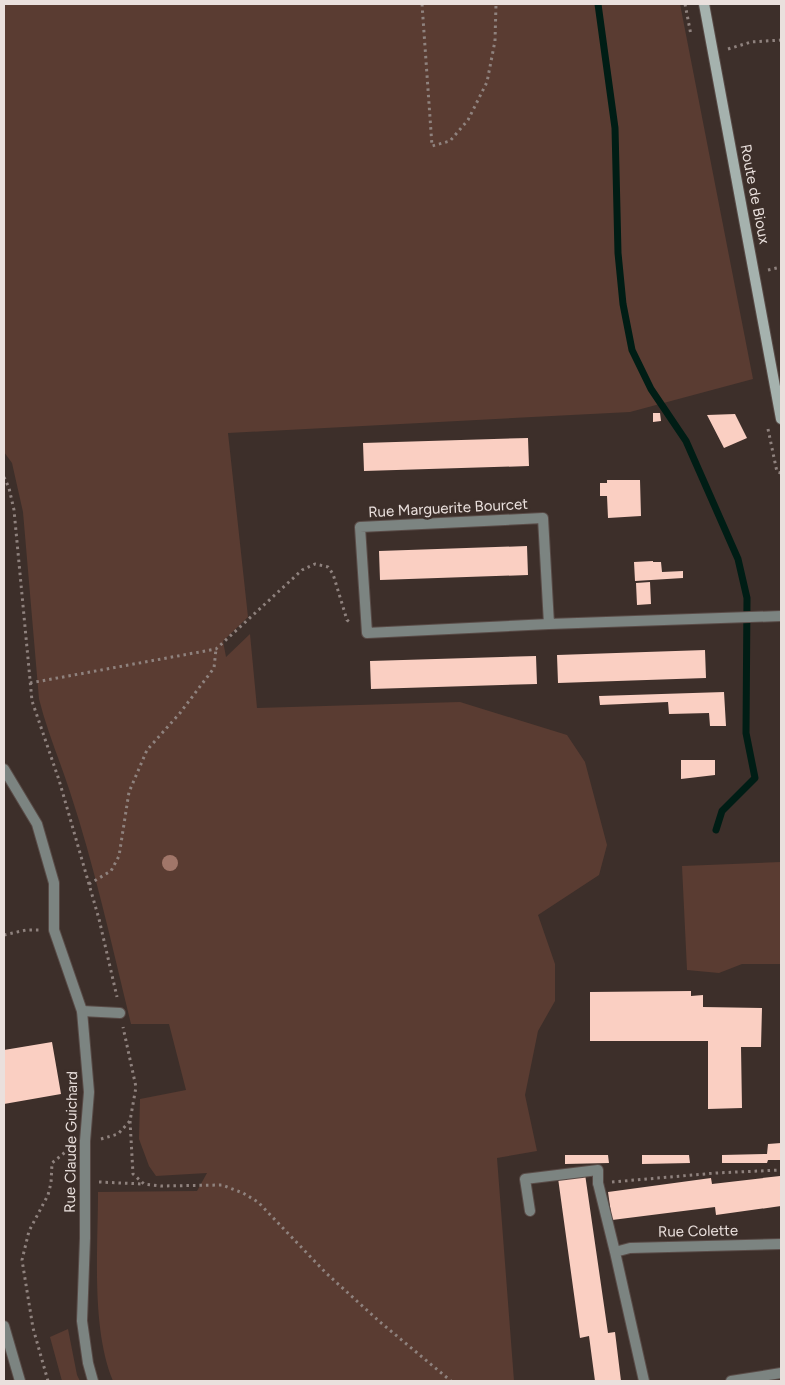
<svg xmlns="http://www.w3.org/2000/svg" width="785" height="1385" font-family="Figtree,sans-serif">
<rect width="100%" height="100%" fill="#3d2f2a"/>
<path fill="#5a3c32" d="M4,4H680L753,379L630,412L228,433L248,617L223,641L226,657L250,634L257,708L460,702L567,735L585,762L607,845L599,875L538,915L555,964V1001L538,1031L525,1095L537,1151L497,1158L514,1381H113C91,1328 98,1249 98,1192L197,1191L207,1173L156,1176L149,1166L139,1139L140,1099L186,1090L169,1024H131C112,946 95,868 70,792C60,761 47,731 39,699L23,512L12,463L4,452Z
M781,862V964H742L719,973L687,970L682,866Z
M68,1329L77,1375L80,1381H62L50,1337Z"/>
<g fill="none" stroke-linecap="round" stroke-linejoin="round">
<path stroke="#001d15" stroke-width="7" d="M598,4L615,128L618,253L623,304L632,350L651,389L686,441L738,559L747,598L746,733L755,778L722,811L716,830"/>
</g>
<path fill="#facfc2" d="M653,413H660L661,421L653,422Z
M735,414L747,438L724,448L707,415Z
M528,438L529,466L364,471L363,443Z
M607,480H640L641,516L608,518L607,496H600V483H607Z
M527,546L528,575L380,580L379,551Z
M653,561V562H661L662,572L683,571V578L635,581L634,562Z
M650,582L651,604L637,605L636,583Z
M705,650L706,678L558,683L557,655Z
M536,656L537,684L371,689L370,661Z
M724,692L726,726H710L709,713L669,714L668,702L600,705L599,696Z
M681,760H715V775L681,779Z
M691,991V996L703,995V1007L762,1008L761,1047H741L742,1108L708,1109V1041H590V992Z
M52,1042L61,1094L4,1104V1050Z
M781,1143V1160H768L767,1163H722V1155L767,1154L768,1144Z
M565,1155H608L609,1163L565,1164Z
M642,1155H689L690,1163L642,1164Z
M585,1174L608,1333L615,1332L621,1381H595L589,1336L580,1338L558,1178Z
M780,1176L781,1206L716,1215L715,1207L612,1220L608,1192L711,1178L712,1184Z"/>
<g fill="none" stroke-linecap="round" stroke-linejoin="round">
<g stroke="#594b47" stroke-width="12">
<path id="lane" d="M82,1011L120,1013
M530,1211L525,1179L598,1170V1183
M4,1326L20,1381"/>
</g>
<g stroke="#594b47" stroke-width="12">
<path id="street" d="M549,624L367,633L360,527L543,518L549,624L781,616
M4,769L37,824L54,883V930L82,1011L89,1092L85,1141V1238L82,1321L88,1363L93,1381
M598,1183L615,1252
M644,1381L615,1252L630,1248L781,1244
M731,1381L781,1373"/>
</g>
<g stroke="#594b47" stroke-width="12">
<path id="secondary" d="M704,4L781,419"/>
</g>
<path stroke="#8f827e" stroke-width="3" stroke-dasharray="2.5 4" stroke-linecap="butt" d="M422,4L432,146L450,141L468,120L487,82L495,41L496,4
M685,4L691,35
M728,49L751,42L781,40
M768,270L781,267
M768,429L777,472L781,473
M4,477L9,488L14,510L32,701L59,780L99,919L117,997
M30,683L216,649L302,570L315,564L328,567L333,574L347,620L351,623
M89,884L111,871L119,856L129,792L147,750L180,713L214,668L216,649
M4,935L26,930H40
M130,1121L133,1174L144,1184L161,1186L222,1185L243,1193L258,1202L326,1273L380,1322L451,1381
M101,1139L118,1134L130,1121L136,1087L123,1027
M99,1182L143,1184
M612,1182L716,1173L781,1170
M48,1381L33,1328L22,1260L29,1231L48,1195L51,1183L52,1163L69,1149"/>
<use href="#lane" stroke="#7c8481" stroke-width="10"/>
<use href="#street" stroke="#7c8481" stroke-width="10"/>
<use href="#secondary" stroke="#a5b2ae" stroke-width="10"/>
</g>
<circle fill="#a17669" cx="170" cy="863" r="8"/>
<g text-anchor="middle" stroke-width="5" stroke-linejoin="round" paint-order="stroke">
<g font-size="15" fill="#eae0dd" stroke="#3d2f2a">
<text transform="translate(755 194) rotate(79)" y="5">Route de Bioux</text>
<text transform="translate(448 508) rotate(-3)" y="5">Rue Marguerite Bourcet</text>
<text transform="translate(71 1142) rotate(-89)" y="5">Rue Claude Guichard</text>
<text transform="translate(698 1231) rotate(-1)" y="5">Rue Colette</text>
</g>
</g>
<rect width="785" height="1385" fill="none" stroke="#eae0dd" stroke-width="10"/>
</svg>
